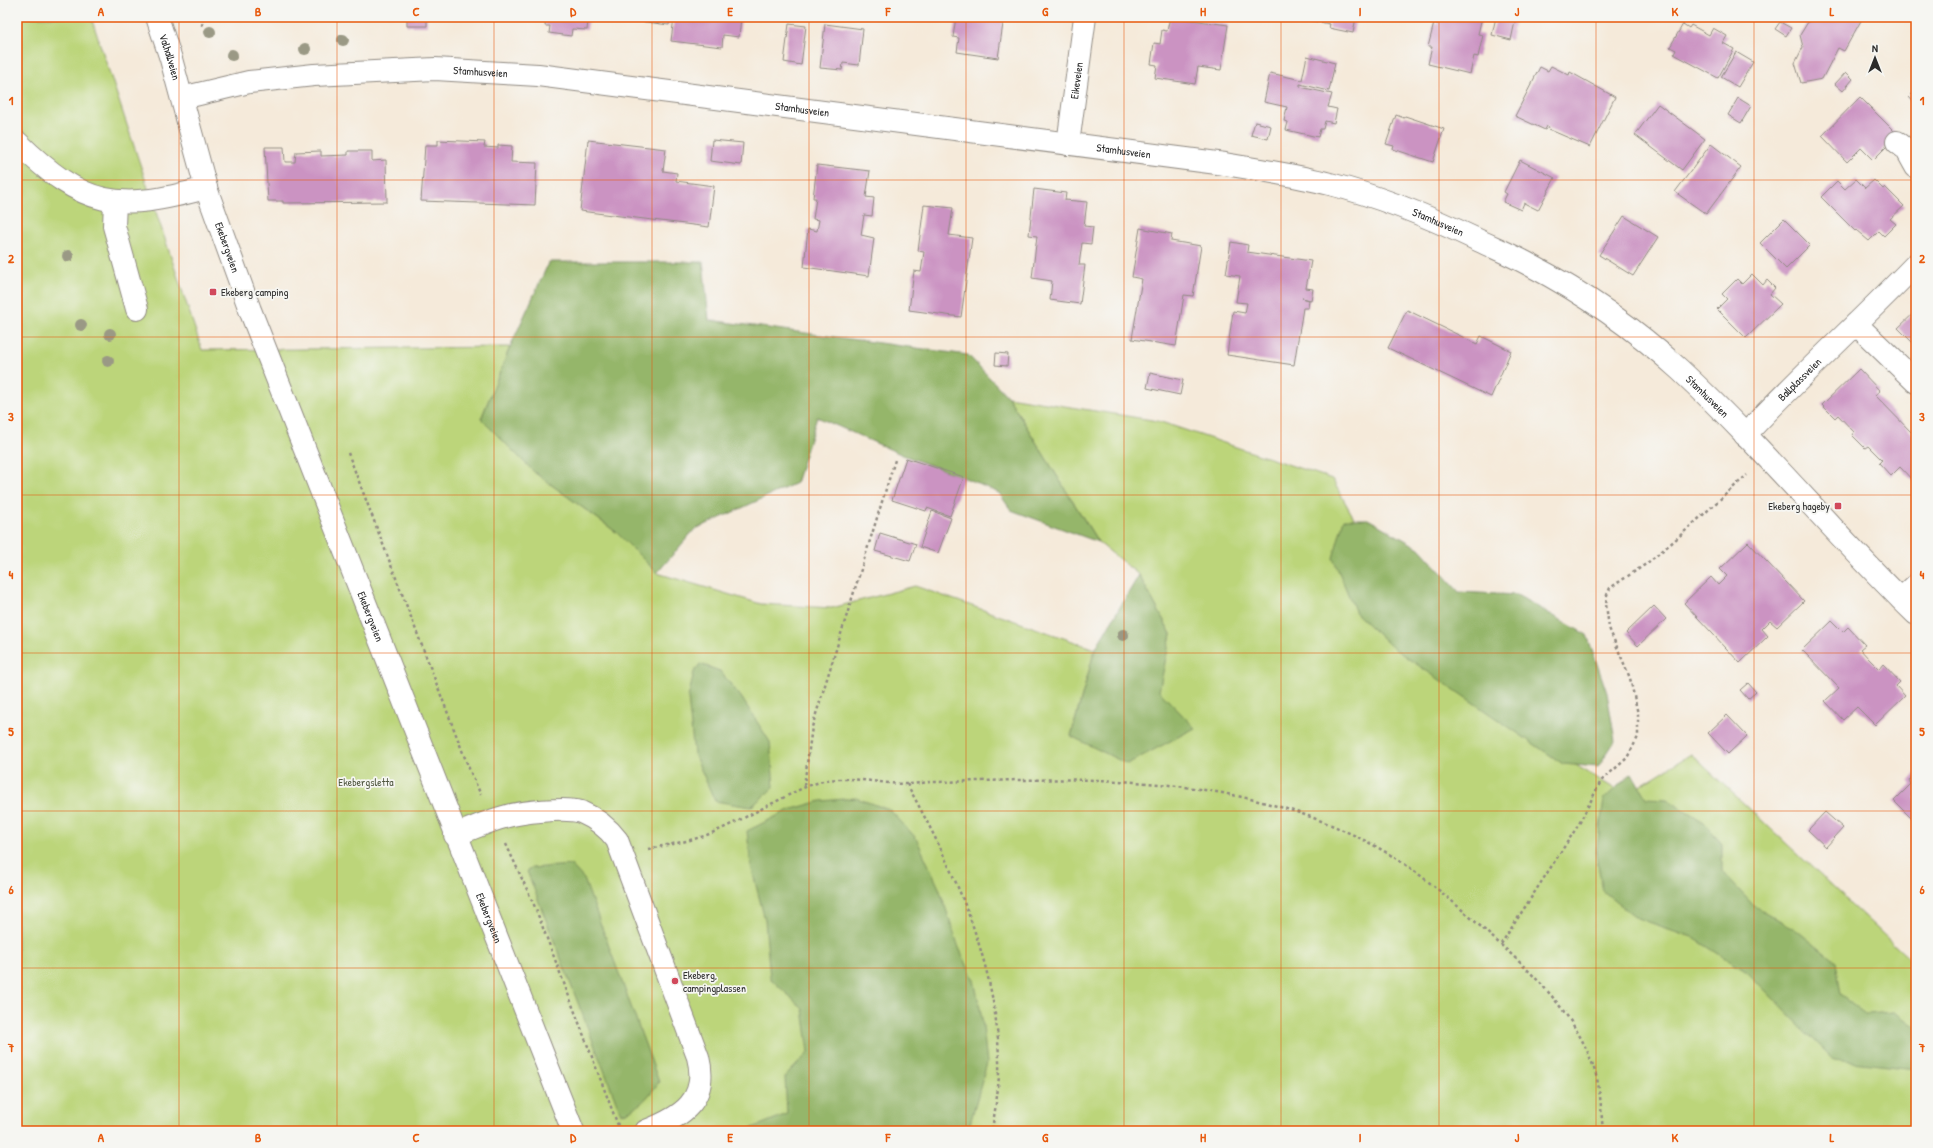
<svg xmlns="http://www.w3.org/2000/svg" width="1933" height="1148" font-family="'Patrick Hand',sans-serif">
<rect width="100%" height="100%" fill="#f6f6f2"/>
<filter id="ink" filterUnits="userSpaceOnUse"><feTurbulence type="fractalNoise" baseFrequency=".025" numOctaves="2"/><feDisplacementMap in="SourceGraphic" scale="8" xChannelSelector="R" yChannelSelector="G"/><feConvolveMatrix kernelMatrix="1 2 1 2 8 2 1 2 1" color-interpolation-filters="sRGB"/></filter>
<filter id="wash" filterUnits="userSpaceOnUse"><feTurbulence type="fractalNoise" baseFrequency=".012" numOctaves="4" result="noise"/><feDisplacementMap in="SourceGraphic" scale="16" xChannelSelector="R" yChannelSelector="G"/><feGaussianBlur stdDeviation="0.9" result="paint"/><feColorMatrix in="noise" values="0 0 0 0 0 0 0 0 0 0 0 0 0 0 0 0 0 1.4 0 .05"/><feComposite in="paint" operator="in"/></filter>
<g filter="url(#wash)">
<rect width="100%" height="100%" fill="#f5eada"/>
<path fill="#bcd57a" stroke="#748052" d="M17,17H91L202,350L510,347L481,419L534,472L616,532L657,573L761,604L832,608L915,586L1095,649L1071,736L1158,691L1171,634L1139,575L1098,542L1008,397L1158,421L1332,479L1354,518L1361,564L1495,716L1625,795L1691,754L1916,965V1131H17Z"/>
<path fill="#95b66a" stroke="#60704a" d="M549,262H703L709,320L968,355L1008,397L1098,542L1011,510L999,493L965,478L903,455L817,417L796,483L694,530L657,573L616,532L534,472L481,419L510,347Z
M1344,519H1368L1419,548L1459,592L1517,595L1587,635L1607,693L1615,741L1598,767L1563,764L1393,648L1356,613L1333,558Z
M1139,575L1171,634L1159,691L1195,728L1127,764L1071,736L1095,649Z
M700,664L720,671L741,697L770,742L774,787L751,807L715,801L694,754L688,698L694,672Z
M1632,773L1646,798L1667,799L1704,822L1722,844V872L1754,906L1795,929L1836,962L1841,995L1866,1014L1895,1012L1916,1028V1069L1834,1060L1747,972L1692,937L1637,918L1603,891L1596,855L1604,799Z
M856,798L890,810L916,838L939,888L959,948L974,980L982,1018L987,1063L968,1131H745L787,1114L785,1077L809,1052L803,1009L770,978L765,920L751,866L747,831L789,810L821,801Z
M571,865L584,879L659,1082C648,1097 640,1108 621,1114L527,871L532,868Z"/>
<g id="blocks">
<path fill="#cb93c2" d="M407,17H427V26H407Z
M546,17H592V22L588,21L587,30L572,29L571,36L549,33L550,26H545Z
M638,17H670L669,25L638,21Z
M674,17H741L739,37L723,35L722,47L671,41Z
M956,17H1004L998,58L957,52L959,38L953,37Z
M1170,17L1228,25L1221,70L1198,67L1195,84L1155,78L1157,65L1151,64L1154,43L1160,44L1162,30L1167,31Z
M1308,17H1356L1353,33L1329,28L1330,24L1307,20Z
M1439,17H1482L1478,34L1483,35L1478,57L1474,56L1470,74L1428,64L1432,47H1428L1434,23L1438,24Z
M1496,17H1516L1511,40L1492,35Z
M1811,17H1863L1844,51L1838,48L1822,79L1801,83L1795,63L1803,47L1800,35Z
M1780,22L1791,28L1786,36L1775,29Z
M789,24L806,26L801,65L784,62Z
M825,24L863,29L859,65L843,63L842,70L820,68Z
M1683,24L1689,28L1691,25L1709,35L1713,28L1727,36L1723,43L1734,49L1718,78L1674,54L1676,50L1670,47Z
M1736,52L1753,62L1738,87L1721,77Z
M1307,56L1335,63L1329,91L1300,84V87L1332,94L1328,107L1337,109L1334,123L1325,121L1323,129H1320L1318,137L1286,130L1288,122L1284,121L1287,107L1264,102L1270,73L1302,80Z
M1551,66L1569,75L1570,72L1615,97L1590,147L1548,129L1549,127L1547,126L1545,130L1515,116L1540,67L1548,71Z
M1846,72L1853,79L1843,91L1835,84Z
M1916,90V105L1909,97Z
M1860,97L1898,135L1873,160L1861,148L1847,162L1822,136Z
M1738,98L1751,106L1741,123L1728,115Z
M1658,104L1705,139L1682,170L1635,135Z
M1396,115L1404,118L1405,116L1444,129L1433,162L1393,149L1394,146L1386,144Z
M1255,122L1271,126L1268,139L1251,135Z
M438,140L485,142L484,147L498,148V145L512,146L511,162L537,163L535,205L421,201L425,145H438Z
M588,140L666,149L663,171L677,173L676,181L714,186L709,227L580,211Z
M712,140L743,143L741,165L710,161Z
M1711,144L1741,167L1706,214L1675,192Z
M265,147H284L285,162H295L296,152L321,151V156L348,155V151H372V161L386,160L387,202L283,203V201H268Z
M1520,160L1555,178L1538,210L1524,203L1521,210L1503,202L1507,194L1504,192Z
M817,165L870,171L866,197L874,198L872,216L864,215L861,235L874,238L869,276L804,267L808,229L817,231L819,220L813,219L816,198H813Z
M1856,179L1865,188L1874,180L1883,189L1885,187L1904,206L1890,219L1896,224L1884,236L1879,231L1869,241L1856,230L1855,231L1821,197L1837,181L1845,189Z
M1034,189L1066,193L1065,200L1087,202L1084,226L1093,227L1091,244L1082,243L1079,265H1085L1080,304L1050,300L1052,281L1032,278L1037,236L1029,235Z
M924,205L953,208L949,235L972,238L961,317L909,310L914,271L921,272L924,252L918,251Z
M1624,216L1658,237L1633,276L1599,255Z
M1784,219L1810,245L1786,269L1760,243Z
M1140,228L1172,234L1171,241L1201,246L1193,296L1184,295L1176,346L1132,339L1142,279L1132,277Z
M1231,242L1248,245L1247,252L1311,261L1306,288L1313,289L1311,300L1302,298L1309,300L1308,308H1303L1294,365L1227,355L1233,311L1245,313L1247,303L1236,302L1240,276L1226,274Z
M1752,274L1763,285L1767,280L1775,288L1770,294L1781,304L1746,338L1717,309L1727,299L1722,294L1737,279L1742,284Z
M1407,310L1477,344L1481,336L1511,351L1491,397L1388,348Z
M1916,311V346L1898,328Z
M996,353L1008,354L1007,366L995,365Z
M1859,369L1880,391L1875,395L1913,434L1916,431V484L1900,467L1891,476L1879,463L1882,460L1868,446L1865,448L1852,435L1854,432L1838,415L1835,418L1822,405Z
M1150,373L1183,380L1180,395L1147,388Z
M906,458L964,477L950,516L927,508L926,511L892,500Z
M932,511L951,518L938,553L920,547Z
M880,533L916,544L910,561L875,551Z
M1748,542L1804,601L1777,627L1770,621L1762,629L1768,636L1740,663L1684,603L1711,577L1718,585L1727,576L1720,569Z
M1654,606L1666,619L1638,646L1626,633Z
M1832,621L1843,632L1848,627L1865,645L1860,649L1869,659L1879,669L1883,664L1900,682L1896,686L1905,696L1875,725L1857,707L1843,720L1825,701L1839,688L1802,650Z
M1748,683L1756,692L1748,699L1740,690Z
M1727,715L1747,736L1728,754L1708,733Z
M1916,773V823L1894,801L1911,784L1909,781Z
M1825,812L1843,828L1826,847L1808,830Z"/>
</g>
</g>
<g filter="url(#ink)">
<use href="#blocks" fill-opacity="0" stroke="#908a82" stroke-width="1"/>
<g fill="none" stroke-linecap="round" stroke-linejoin="round">
<g stroke="#908a82" stroke-width="24">
<g id="minor">
<path id="s1" d="M157,17L171,59L206,188L250,310L573,1131"/>
<path id="s2" d="M182,98L249,82L314,75L435,69L538,75L1225,164C1260,170 1295,175 1330,184C1382,197 1432,218 1480,241C1497,249 1514,256 1530,265C1584,293 1635,329 1680,370C1763,447 1835,535 1916,614"/>
<path d="M17,142C85,208 117,212 206,188"/>
<path d="M1897,142L1906,149L1916,167"/>
<path id="s3" d="M1068,144L1085,17"/>
<path d="M115,202L114,226L137,309"/>
<path d="M1856,324L1916,382"/>
<path id="s4" d="M1745,435C1800,376 1860,322 1916,264"/>
<path d="M1901,599L1916,585"/>
<path d="M455,835C472,829 488,821 504,817C520,812 566,807 581,812C595,818 608,828 617,840L698,1057C709,1100 682,1117 646,1131"/>
</g>
</g>
<path stroke="#908a82" stroke-width="2.5" stroke-dasharray="3 3" stroke-linecap="butt" d="M202,26L203,17
M348,453L470,771L481,795
M907,784C954,870 997,962 999,1061C1000,1084 995,1108 992,1131
M804,786L812,727L895,460
M506,844L535,907L619,1128
M648,849C670,844 694,841 714,832C735,823 755,812 775,802C793,793 808,784 828,780C854,776 880,784 907,784C916,784 926,782 935,782C1001,781 1068,777 1134,782C1230,788 1334,813 1413,870C1440,890 1466,913 1491,936C1534,974 1580,1018 1596,1075C1601,1093 1601,1112 1603,1131
M1501,944L1579,824L1601,781L1627,758L1638,737V714L1630,678L1609,628L1606,604L1607,595L1610,588L1646,564L1674,541L1747,475"/>
<use href="#minor" stroke="#fff" stroke-width="22"/>
</g>
<g fill="#9a9985">
<circle cx="210" cy="32" r="6"/>
<circle cx="343" cy="40" r="6"/>
<circle cx="305" cy="49" r="6"/>
<circle cx="232" cy="55" r="6"/>
<circle cx="68" cy="256" r="6"/>
<circle cx="81" cy="325" r="6"/>
<circle cx="110" cy="334" r="6"/>
<circle cx="108" cy="361" r="6"/>
<circle cx="1123" cy="635" r="6"/>
</g>
</g>
<path fill="none" stroke="#e8590c" stroke-width="1" stroke-opacity="0.55" d="M179,17V1131M337,17V1131M494,17V1131M652,17V1131M809,17V1131M966,17V1131M1124,17V1131M1281,17V1131M1439,17V1131M1596,17V1131M1754,17V1131M17,180H1916M17,337H1916M17,495H1916M17,653H1916M17,811H1916M17,968H1916"/>
<g fill="#d1495b" stroke="#f6f6f2" stroke-width="1.5">
<rect x="209" y="288" width="8" height="8" rx="2"/>
<rect x="1834" y="502" width="8" height="8" rx="2"/>
<circle cx="675" cy="981" r="4"/>
</g>
<g text-anchor="middle" stroke-width="3.5" stroke-linejoin="round" paint-order="stroke">
<g font-size="11" fill="#2b2b2b" stroke="#f6f6f2">
<text dy="4" stroke="none"><textPath href="#s1" startOffset="42">Valhallveien</textPath></text>
<text dy="4" stroke="none"><textPath href="#s2" startOffset="301">Stamhusveien</textPath></text>
<text dy="4" stroke="none"><textPath href="#s3" startOffset="64">Eikeveien</textPath></text>
<text dy="4" stroke="none"><textPath href="#s2" startOffset="625">Stamhusveien</textPath></text>
<text dy="4" stroke="none"><textPath href="#s2" startOffset="949">Stamhusveien</textPath></text>
<text dy="4" stroke="none"><textPath href="#s2" startOffset="1273">Stamhusveien</textPath></text>
<text dy="4" stroke="none"><textPath href="#s1" startOffset="241">Ekebergveien</textPath></text>
<text dy="4" stroke="none"><textPath href="#s4" startOffset="78">Ballplassveien</textPath></text>
<text dy="4" stroke="none"><textPath href="#s2" startOffset="1596">Stamhusveien</textPath></text>
<text dy="4" stroke="none"><textPath href="#s1" startOffset="637">Ekebergveien</textPath></text>
<text dy="4" stroke="none"><textPath href="#s1" startOffset="961">Ekebergveien</textPath></text>
</g>
<g font-size="11" fill="#2b2b2b" stroke="#f6f6f2" text-anchor="start">
<text x="221" y="296">Ekeberg camping</text>
<text x="1830" y="510" text-anchor="end">Ekeberg hageby</text>
<text x="683" y="979">Ekeberg,<tspan x="683" dy="13">campingplassen</tspan></text>
</g>
<g font-size="11" fill="#4f563f" stroke="#f6f6f2">
<text x="366" y="786">Ekebergsletta</text>
</g>
</g>
<rect width="1933" height="1148" fill="none" stroke="#f6f6f2" stroke-width="44"/>
<g transform="translate(1875 58)" stroke="#f6f6f2" stroke-width="3" paint-order="stroke">
<path d="M0-3L7 15L0 10L-7 15Z" fill="#2b2b2b"/>
<text y="-6" font-size="11" font-weight="bold" text-anchor="middle" fill="#2b2b2b">N</text>
</g>
<rect x="22" y="22" width="1889" height="1104" fill="none" stroke="#e8590c" stroke-width="1.5"/>
<g font-size="13" text-anchor="middle" font-weight="bold" fill="#e8590c">
<text x="101" y="16">A</text>
<text x="258" y="16">B</text>
<text x="416" y="16">C</text>
<text x="573" y="16">D</text>
<text x="730" y="16">E</text>
<text x="888" y="16">F</text>
<text x="1045" y="16">G</text>
<text x="1203" y="16">H</text>
<text x="1360" y="16">I</text>
<text x="1517" y="16">J</text>
<text x="1675" y="16">K</text>
<text x="1832" y="16">L</text>
<text x="11" y="105">1</text>
<text x="1922" y="105">1</text>
<text x="11" y="263">2</text>
<text x="1922" y="263">2</text>
<text x="11" y="421">3</text>
<text x="1922" y="421">3</text>
<text x="11" y="579">4</text>
<text x="1922" y="579">4</text>
<text x="11" y="736">5</text>
<text x="1922" y="736">5</text>
<text x="11" y="894">6</text>
<text x="1922" y="894">6</text>
<text x="11" y="1052">7</text>
<text x="1922" y="1052">7</text>
<text x="101" y="1142">A</text>
<text x="258" y="1142">B</text>
<text x="416" y="1142">C</text>
<text x="573" y="1142">D</text>
<text x="730" y="1142">E</text>
<text x="888" y="1142">F</text>
<text x="1045" y="1142">G</text>
<text x="1203" y="1142">H</text>
<text x="1360" y="1142">I</text>
<text x="1517" y="1142">J</text>
<text x="1675" y="1142">K</text>
<text x="1832" y="1142">L</text>
</g>
</svg>
